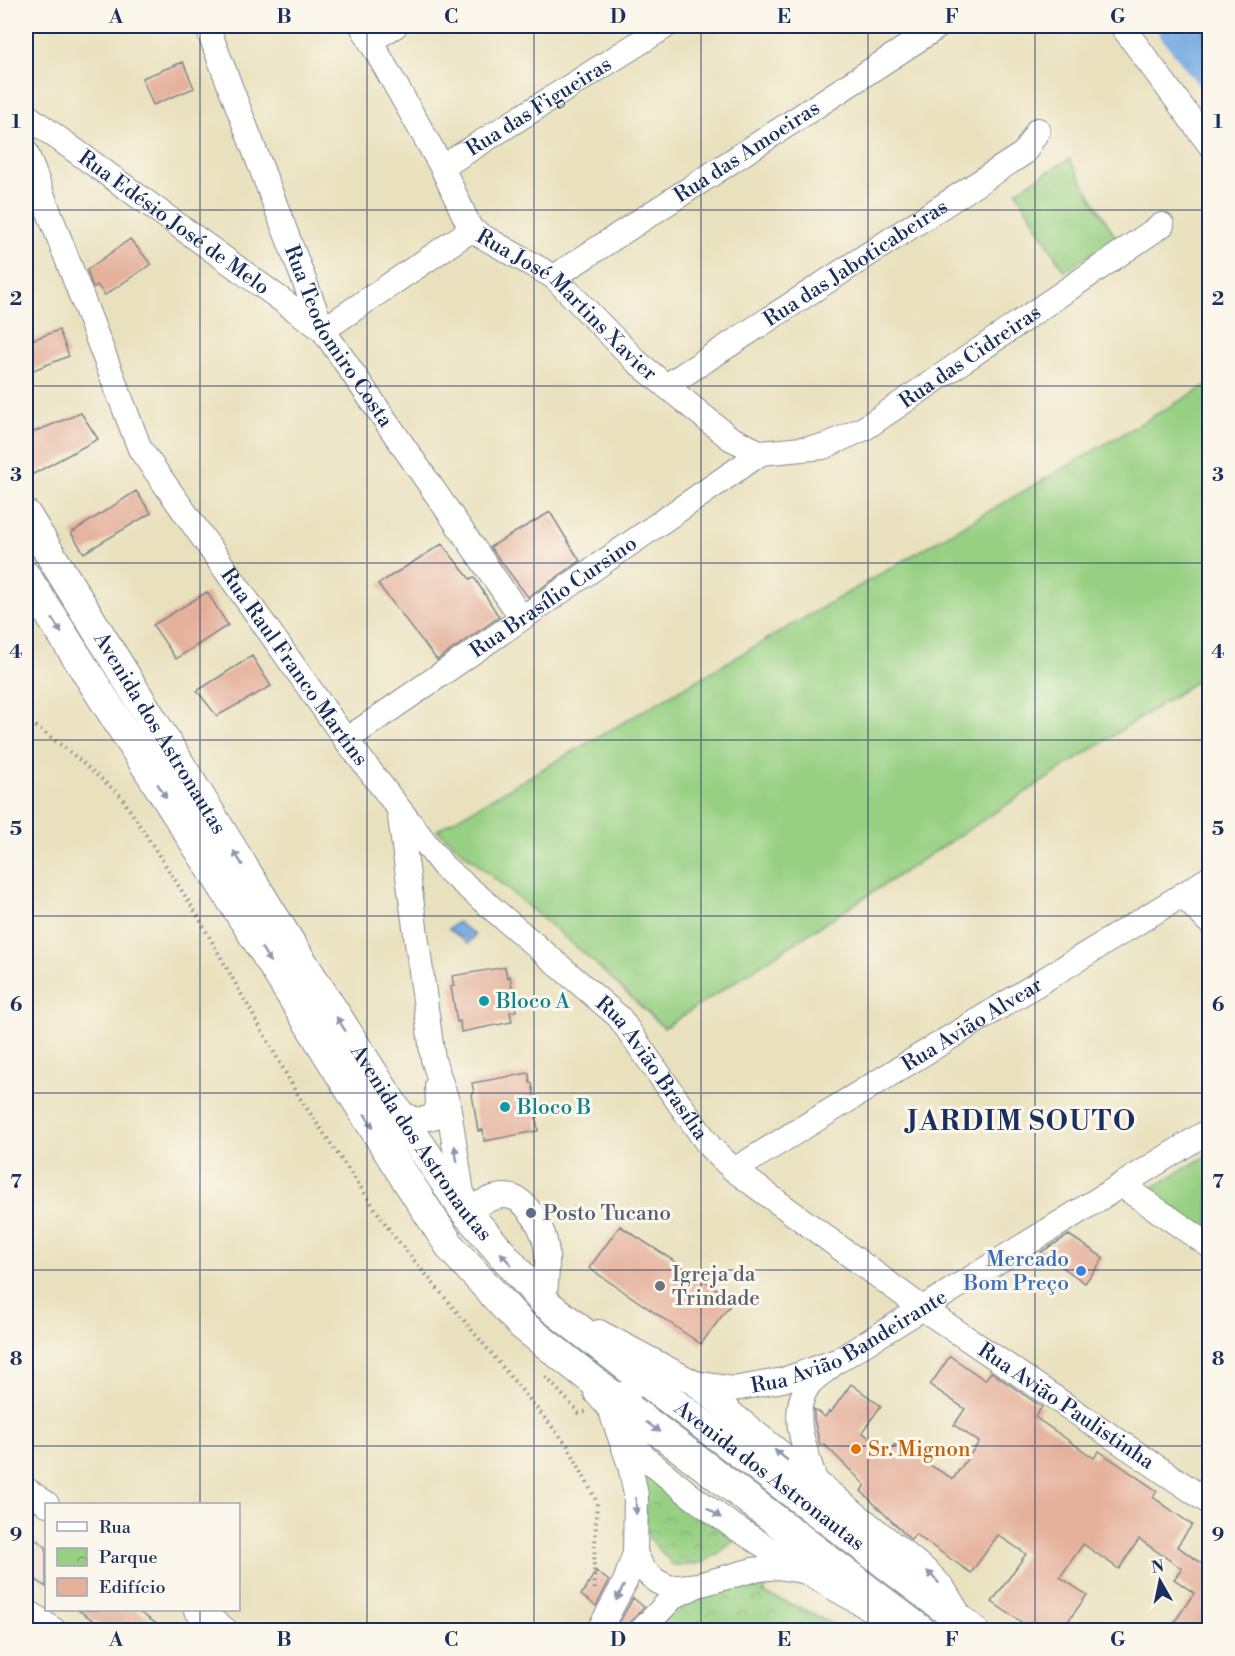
<svg xmlns="http://www.w3.org/2000/svg" width="1235" height="1656" font-family="'Libre Bodoni',serif">
<defs>
<pattern id="forest-crowns" width="20" height="18" patternUnits="userSpaceOnUse" patternTransform="scale(1.5)"><rect width="20" height="18" fill="#79b270"/><path d="M2 6a3 3 0 1 1 6 0M12 15a3 3 0 1 1 6 0" fill="none" stroke="#62915f"/></pattern>
<pattern id="park-crowns" width="20" height="18" patternUnits="userSpaceOnUse" patternTransform="scale(1.5)"><rect width="20" height="18" fill="#97d082"/><path d="M2 6a3 3 0 1 1 6 0M12 15a3 3 0 1 1 6 0" fill="none" stroke="#7aa96e"/></pattern>
<pattern id="water-waves" width="16" height="10" patternUnits="userSpaceOnUse" patternTransform="scale(1.5)"><rect width="16" height="10" fill="#72a9e1"/><path d="M0 5q4-4 8 0t8 0" fill="none" stroke="#5d8aba"/></pattern>
</defs>
<rect width="100%" height="100%" fill="#fbf7ec"/>
<filter id="ink" filterUnits="userSpaceOnUse"><feTurbulence type="fractalNoise" baseFrequency=".0167" numOctaves="2"/><feDisplacementMap in="SourceGraphic" scale="12" xChannelSelector="R" yChannelSelector="G"/><feConvolveMatrix kernelMatrix="1 2 1 2 8 2 1 2 1" color-interpolation-filters="sRGB"/></filter>
<filter id="wash" filterUnits="userSpaceOnUse"><feTurbulence type="fractalNoise" baseFrequency=".008" numOctaves="4" result="noise"/><feDisplacementMap in="SourceGraphic" scale="24" xChannelSelector="R" yChannelSelector="G"/><feGaussianBlur stdDeviation="1.35" result="paint"/><feColorMatrix in="noise" values="0 0 0 0 0 0 0 0 0 0 0 0 0 0 0 0 0 1.4 0 .05"/><feComposite in="paint" operator="in"/></filter>
<g filter="url(#wash)">
<rect width="100%" height="100%" fill="#e9e1bd"/>
<path fill="#97d082" stroke="#598070" stroke-width="1.5" d="M1069,159L1116,238L1064,271L1016,191Z
M1209,384V673L664,1028L587,956L437,830Z
M1209,1154V1235L1147,1191Z"/>
<path fill="url(#forest-crowns)" stroke="#4a7067" stroke-width="1.5" d="M1175,26H1209V71Z"/>
<path fill="url(#park-crowns)" stroke="#598070" stroke-width="1.5" d="M639,1465L734,1541C713,1559 700,1567 673,1565L648,1537Z
M776,1571L763,1593L805,1610L843,1630H653L698,1585Z"/>
<path fill="url(#water-waves)" stroke="#466ca0" stroke-width="1.5" d="M457,922L475,935L468,944L449,929Z"/>
<g fill="none" stroke-linecap="round" stroke-linejoin="round">
<path stroke="#72a9e1" stroke-width="36" d="M1175,26L1210,71"/>
</g>
<g id="blocks">
<path fill="#e5b19b" d="M183,62L194,88L153,105L142,78Z
M130,239L151,264L105,295L97,285L93,288L87,270Z
M59,330L69,356L26,373V342Z
M81,413L98,439L26,478V435Z
M136,491L151,513L84,553L71,533Z
M550,512L580,561L528,597L490,547Z
M442,544L470,579L474,577L499,617L437,660L378,584Z
M207,592L228,625L176,659L153,625Z
M252,656L271,686L217,716L197,691Z
M505,967L507,977L510,976L516,1011L510,1012L512,1022L461,1032L460,1021L457,1022L451,987L454,986L452,976Z
M529,1073L530,1083H532L538,1117H536L538,1131L484,1141L483,1130L478,1131L472,1094L474,1093L472,1083Z
M620,1226L734,1300L701,1344L589,1268Z
M1069,1235L1104,1258L1085,1283L1041,1252Z
M950,1356L985,1380L991,1372L1042,1407L1035,1417L1094,1458L1099,1451L1157,1491L1153,1497L1192,1525L1177,1546L1209,1569V1630H1169L1194,1593L1174,1579L1182,1569L1139,1539L1119,1569L1083,1544L1060,1577L1087,1595L1062,1630H1033L992,1602L1026,1554L998,1535L971,1573L915,1534L911,1540L861,1491L865,1485L824,1444L820,1445L814,1419V1409L825,1417L829,1411L831,1412L851,1384L881,1406L862,1432L888,1453L895,1444L953,1479L979,1442L954,1425L965,1409L930,1385Z
M26,1532L46,1547V1587L26,1572Z
M596,1571L609,1581L596,1606L581,1595Z
M633,1598L644,1607L632,1620L628,1629L619,1623Z
M78,1610H136L166,1630H108Z"/>
</g>
</g>
<g filter="url(#ink)">
<use href="#blocks" fill-opacity="0" stroke="#82888e" stroke-width="1.5"/>
<g fill="none" stroke-linecap="round" stroke-linejoin="round">
<g stroke="#82888e" stroke-width="26">
<g id="minor">
<path id="s1" d="M207,26L323,330L522,618"/>
<path id="s2" d="M362,26L442,167L471,230L554,277L636,361L666,386L730,438L761,453"/>
<path d="M1122,26L1210,145"/>
<path d="M370,41L395,26"/>
<path id="s3" d="M26,115L323,330L471,230"/>
<path id="s4" d="M26,152L140,449L346,740L444,867L619,1017L710,1147L734,1170L922,1308L1210,1503"/>
<path id="s5" d="M442,167L666,26"/>
<path id="s6" d="M554,277L939,26"/>
<path id="s7" d="M666,386L1024,153L1038,130"/>
<path id="s8" d="M346,740L761,453L823,447L865,428L1162,225"/>
<path d="M399,810L433,1059L448,1104L465,1211C477,1205 491,1196 504,1196C515,1196 522,1201 528,1209C553,1238 548,1266 544,1302L555,1308"/>
<path d="M1182,895L1210,923"/>
<path d="M395,1108C411,1119 414,1122 433,1117L438,1106L437,1085"/>
<path id="s9" d="M734,1170L1210,878"/>
<path d="M1121,1185L1210,1246"/>
<path d="M599,1332L693,1382L929,1573L943,1588L960,1616"/>
<path d="M654,1367L610,1409L630,1465L636,1495L635,1553L643,1569L656,1581L670,1588L698,1585L753,1570L777,1567L802,1571"/>
<path id="s10" d="M695,1383L734,1389L783,1380L839,1360L1210,1130"/>
<path d="M596,1393L610,1409L644,1457L690,1495L730,1524L804,1571L888,1619"/>
<path d="M816,1483C807,1453 788,1415 808,1386C813,1378 823,1373 830,1367"/>
<path d="M26,1489L47,1504"/>
<path d="M26,1610L54,1630"/>
<path d="M196,1610L226,1630"/>
<path d="M599,1630L625,1582L635,1553"/>
<path d="M642,1630L673,1597L692,1588"/>
</g>
</g>
<g stroke="#82888e" stroke-width="32">
<g id="major">
<path id="s11" d="M26,515L288,940L395,1108L465,1211L544,1302L643,1379L973,1630"/>
<path d="M26,577L264,951L397,1165L452,1249L522,1325L619,1401L920,1630"/>
</g>
</g>
<path stroke="#82888e" stroke-width="4" stroke-dasharray="1.5 4.5" stroke-linecap="butt" d="M26,719L69,751L121,796L196,913L299,1097L393,1235L568,1446L597,1502L594,1565L595,1592
M546,1377L579,1413L586,1412"/>
<use href="#minor" stroke="#fff" stroke-width="24"/>
<use href="#major" stroke="#fff" stroke-width="30"/>
</g>
<defs><path id="oneway-solid" d="M-6-.8H1V-3.2L6.5 0L1 3.2V.8H-6Z" transform="scale(1.5)"/></defs>
<g fill="#8d97ae">
<use href="#oneway-solid" transform="translate(57 626) rotate(57)"/>
<use href="#oneway-solid" transform="translate(162 791) rotate(58)"/>
<use href="#oneway-solid" transform="translate(238 858) rotate(-122)"/>
<use href="#oneway-solid" transform="translate(266 955) rotate(58)"/>
<use href="#oneway-solid" transform="translate(341 1024) rotate(-122)"/>
<use href="#oneway-solid" transform="translate(369 1121) rotate(58)"/>
<use href="#oneway-solid" transform="translate(456 1154) rotate(-99)"/>
<use href="#oneway-solid" transform="translate(506 1259) rotate(-131)"/>
<use href="#oneway-solid" transform="translate(653 1427) rotate(37)"/>
<use href="#oneway-solid" transform="translate(781 1455) rotate(-141)"/>
<use href="#oneway-solid" transform="translate(636 1506) rotate(89)"/>
<use href="#oneway-solid" transform="translate(714 1513) rotate(36)"/>
<use href="#oneway-solid" transform="translate(933 1577) rotate(-135)"/>
<use href="#oneway-solid" transform="translate(620 1593) rotate(117)"/>
</g>
</g>
<path fill="none" stroke="#1b2f5e" stroke-width="1.5" stroke-opacity="0.55" d="M200,26V1504M367,26V1630M534,26V1630M701,26V1630M868,26V1630M1035,26V1630M26,210H1210M26,386H1210M26,563H1210M26,740H1210M26,916H1210M26,1093H1210M26,1270H1210M26,1446H1210M200,1610V1630"/>
<g fill="#0f9aa8" stroke="#fbf7ec" stroke-width="2">
<circle cx="484" cy="1001" r="6"/>
<circle cx="505" cy="1107" r="6"/>
</g>
<circle fill="#5c6f8a" stroke="#fbf7ec" stroke-width="2" cx="531" cy="1213" r="6"/>
<circle fill="#3f7fe0" stroke="#fbf7ec" stroke-width="2" cx="1081" cy="1271" r="6"/>
<circle fill="#6b7280" stroke="#fbf7ec" stroke-width="2" cx="660" cy="1286" r="6"/>
<circle fill="#e8710a" stroke="#fbf7ec" stroke-width="2" cx="856" cy="1449" r="6"/>
<g text-anchor="middle" stroke-width="6" stroke-linejoin="round" paint-order="stroke">
<g font-size="21" fill="#1b2f5e" stroke="#fbf7ec">
<text dy="7" stroke="none"><textPath href="#s5" startOffset="114">Rua das Figueiras</textPath></text>
<text dy="7" stroke="none"><textPath href="#s6" startOffset="230">Rua das Amoeiras</textPath></text>
<text dy="7" stroke="none"><textPath href="#s3" startOffset="183">Rua Edésio José de Melo</textPath></text>
<text dy="7" stroke="none"><textPath href="#s7" startOffset="226">Rua das Jaboticabeiras</textPath></text>
<text dy="7" stroke="none"><textPath href="#s2" startOffset="354">Rua José Martins Xavier</textPath></text>
<text dy="7" stroke="none"><textPath href="#s1" startOffset="338">Rua Teodomiro Costa</textPath></text>
<text dy="7" stroke="none"><textPath href="#s8" startOffset="740">Rua das Cidreiras</textPath></text>
<text dy="7" stroke="none"><textPath href="#s8" startOffset="252">Rua Brasílio Cursino</textPath></text>
<text dy="7" stroke="none"><textPath href="#s4" startOffset="585">Rua Raul Franco Martins</textPath></text>
<text dy="7" stroke="none"><textPath href="#s11" startOffset="256">Avenida dos Astronautas</textPath></text>
<text dy="7" stroke="none"><textPath href="#s9" startOffset="279">Rua Avião Alvear</textPath></text>
<text dy="7" stroke="none"><textPath href="#s4" startOffset="1126">Rua Avião Brasília</textPath></text>
<text dy="7" stroke="none"><textPath href="#s11" startOffset="742">Avenida dos Astronautas</textPath></text>
<text dy="7" stroke="none"><textPath href="#s10" startOffset="165">Rua Avião Bandeirante</textPath></text>
<text dy="7" stroke="none"><textPath href="#s4" startOffset="1665">Rua Avião Paulistinha</textPath></text>
<text dy="7" stroke="none"><textPath href="#s11" startOffset="1228">Avenida dos Astronautas</textPath></text>
</g>
<g font-size="21" fill="#0d838f" stroke="#fbf7ec" text-anchor="start">
<text x="496" y="1008">Bloco A</text>
<text x="517" y="1114">Bloco B</text>
</g>
<g font-size="21" fill="#4e5e75" stroke="#fbf7ec" text-anchor="start">
<text x="543" y="1220">Posto Tucano</text>
</g>
<g font-size="21" fill="#366cbe" stroke="#fbf7ec" text-anchor="end">
<text x="1069" y="1266">Mercado<tspan x="1069" dy="24">Bom Preço</tspan></text>
</g>
<g font-size="21" fill="#5b616d" stroke="#fbf7ec" text-anchor="start">
<text x="672" y="1281">Igreja da<tspan x="672" dy="24">Trindade</tspan></text>
</g>
<g font-size="21" fill="#c56008" stroke="#fbf7ec" text-anchor="start">
<text x="868" y="1456">Sr. Mignon</text>
</g>
<g font-size="27" font-weight="bold" letter-spacing="1.5" fill="#1b2f5e" stroke="#fbf7ec">
<text x="1022" y="1130">JARDIM SOUTO</text>
</g>
</g>
<rect width="1235" height="1656" fill="none" stroke="#fbf7ec" stroke-width="66"/>
<rect x="45" y="1503" width="195" height="108" fill="#fbf7ec" stroke="#a1a7b3" stroke-width="1.5"/>
<rect x="57" y="1522" width="30" height="9" fill="#ffffff" stroke="#a1a7b3" stroke-width="1.5"/>
<text x="99" y="1533" font-size="18" fill="#1b2f5e">Rua</text>
<rect x="57" y="1548" width="30" height="18" fill="url(#park-crowns)" stroke="#a1a7b3" stroke-width="1.5"/>
<text x="99" y="1563" font-size="18" fill="#1b2f5e">Parque</text>
<rect x="57" y="1578" width="30" height="18" fill="#e5b19b" stroke="#a1a7b3" stroke-width="1.5"/>
<text x="99" y="1593" font-size="18" fill="#1b2f5e">Edifício</text>
<g transform="translate(1160 1581) rotate(351)" stroke="#fbf7ec" stroke-width="4.5" paint-order="stroke">
<path d="M0-4.5L10 22L0 15L-10 22Z" fill="#1b2f5e"/>
<text y="-9" font-size="16" font-weight="bold" text-anchor="middle" fill="#1b2f5e">N</text>
</g>
<rect x="33" y="33" width="1169" height="1590" fill="none" stroke="#1b2f5e" stroke-width="2"/>
<g font-size="20" text-anchor="middle" font-weight="bold" fill="#1b2f5e">
<text x="116" y="23">A</text>
<text x="284" y="23">B</text>
<text x="451" y="23">C</text>
<text x="618" y="23">D</text>
<text x="784" y="23">E</text>
<text x="952" y="23">F</text>
<text x="1118" y="23">G</text>
<text x="16" y="128">1</text>
<text x="1218" y="128">1</text>
<text x="16" y="305">2</text>
<text x="1218" y="305">2</text>
<text x="16" y="481">3</text>
<text x="1218" y="481">3</text>
<text x="16" y="658">4</text>
<text x="1218" y="658">4</text>
<text x="16" y="835">5</text>
<text x="1218" y="835">5</text>
<text x="16" y="1011">6</text>
<text x="1218" y="1011">6</text>
<text x="16" y="1188">7</text>
<text x="1218" y="1188">7</text>
<text x="16" y="1365">8</text>
<text x="1218" y="1365">8</text>
<text x="16" y="1541">9</text>
<text x="1218" y="1541">9</text>
<text x="116" y="1646">A</text>
<text x="284" y="1646">B</text>
<text x="451" y="1646">C</text>
<text x="618" y="1646">D</text>
<text x="784" y="1646">E</text>
<text x="952" y="1646">F</text>
<text x="1118" y="1646">G</text>
</g>
</svg>
